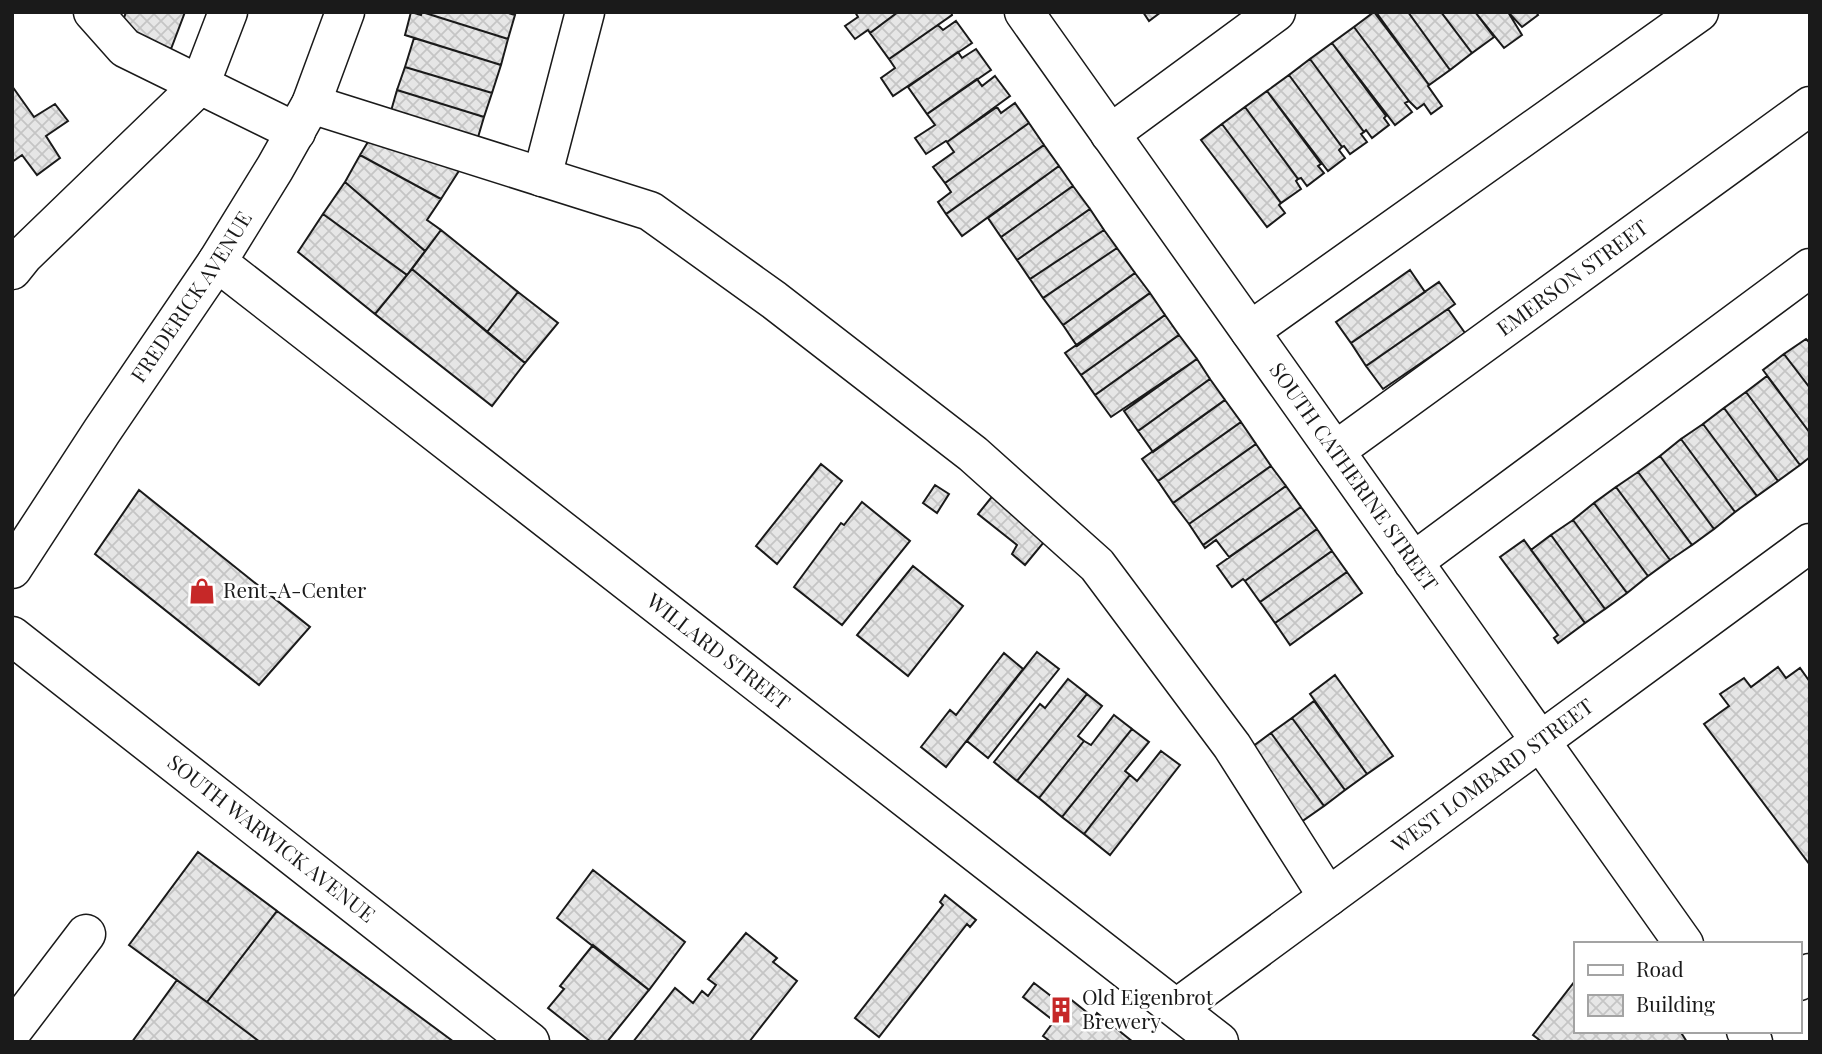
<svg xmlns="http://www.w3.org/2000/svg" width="1822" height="1054" font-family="'Playfair Display',serif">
<defs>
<pattern id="building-cross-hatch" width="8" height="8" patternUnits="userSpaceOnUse" patternTransform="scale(1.75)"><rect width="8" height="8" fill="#e6e6e6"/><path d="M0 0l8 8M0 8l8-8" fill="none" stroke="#c5c5c5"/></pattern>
</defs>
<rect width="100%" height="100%" fill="#fff"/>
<path fill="url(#building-cross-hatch)" stroke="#1a1a1a" stroke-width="2" d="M126,12H185L171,49L120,30Z
M411,12L421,15L422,12L508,39L501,65L405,35Z
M422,12H505L515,15L508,39Z
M855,12H898L870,33L868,30L855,39L845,26L858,17Z
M898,12H951L952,15L889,59L870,33Z
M1143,12H1161L1149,21Z
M1374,12L1429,85L1428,86L1442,106L1431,114L1424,104L1417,109L1409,101L1354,27Z
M1376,12H1408L1450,70L1429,85Z
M1408,12H1441L1472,53L1450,70Z
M1441,12H1475L1494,37L1472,53Z
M1475,12H1508L1522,35L1504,48Z
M1508,12H1536L1538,15L1522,27Z
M956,21L972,43L893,96L881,78L895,68L889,59L938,25L943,30Z
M1354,27L1409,101L1405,103L1412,112L1395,125L1332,43Z
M414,38L501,65L492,93L405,67Z
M1332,43L1386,116L1384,118L1389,125L1372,138L1366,130L1364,132L1310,59Z
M976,49L991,70L927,114L908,87L958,52L962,58Z
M1310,59L1364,132L1361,134L1367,142L1350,154L1344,146L1342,147L1289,75Z
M405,67L492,93L484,117L397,90Z
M1289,75L1342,147L1339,150L1345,158L1328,171L1267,91Z
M995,76L1010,96L947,142L946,141L926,154L915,138L935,125L927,114L977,79L982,86Z
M12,86L34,117L55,104L68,121L46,136L60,158L37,175L22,155L12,162Z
M397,90L484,117L476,144L389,118Z
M1267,91L1321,164L1318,166L1324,173L1307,186L1301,178L1298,179L1245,107Z
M1015,103L1029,123L945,183L933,167L954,152L947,142L997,107L1001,113Z
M1245,107L1298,179L1296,181L1301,189L1281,203L1222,124Z
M1029,123L1044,145L946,214L938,202L951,192L945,183Z
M1222,124L1281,203L1279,205L1285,213L1267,227L1201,140Z
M374,132L464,163L441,199L360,155Z
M1044,145L1059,166L962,236L946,214Z
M360,155L441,199L427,220L441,230L425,251L345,182Z
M1059,166L1073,186L1001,237L988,218Z
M345,182L425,251L407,275L323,214Z
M1073,186L1090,209L1017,260L1001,237Z
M1090,209L1104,230L1030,279L1017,260Z
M323,214L407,275L375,314L298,252Z
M441,230L518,292L487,332L412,269Z
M1104,230L1117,248L1043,298L1030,279Z
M1117,248L1135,273L1063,325L1043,298Z
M412,269L525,363L492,406L375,314Z
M1410,270L1425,292L1351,343L1336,322Z
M1135,273L1150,293L1077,346L1063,325Z
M1439,282L1455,304L1366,366L1351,343Z
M518,292L558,323L525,363L487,332Z
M1150,293L1165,315L1081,375L1065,353Z
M1448,309L1465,333L1383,389L1366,366Z
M1165,315L1179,335L1095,395L1081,375Z
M1179,335L1197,359L1111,417L1095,395Z
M1806,339L1810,343V388L1784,354Z
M1784,354L1810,388V433L1763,370Z
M1197,359L1210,379L1138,431L1124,411Z
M1767,376L1810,433V457L1800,465L1746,392Z
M1210,379L1225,400L1153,452L1138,431Z
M1746,392L1800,465L1778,481L1724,408Z
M1225,400L1241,422L1158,481L1142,459Z
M1724,408L1778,481L1757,496L1703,424Z
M1241,422L1256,444L1173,503L1158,481Z
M1703,424L1757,496L1735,512L1681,439Z
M1681,439L1735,512L1714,529L1660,456Z
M1256,444L1271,466L1189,524L1173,503Z
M1660,456L1714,529L1692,545L1638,472Z
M821,464L842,481L777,564L756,546Z
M1271,466L1286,486L1203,545L1189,524Z
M1638,472L1692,545L1670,560L1616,487Z
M935,485L949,494L937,513L923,503Z
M1286,486L1301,507L1229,557L1216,540L1205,548L1203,545Z
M1616,487L1670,560L1648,576L1594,503Z
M139,490L310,627L259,685L95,554Z
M995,493L1049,536L1025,565L1012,554L1017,545L978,514Z
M862,502L910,541L842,625L794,587L841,523L844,525Z
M1594,503L1648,576L1627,593L1573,520Z
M1301,507L1317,529L1245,581L1243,579L1232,587L1217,566Z
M1573,520L1627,593L1605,609L1551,535Z
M1317,529L1332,551L1260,602L1245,581Z
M1551,535L1605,609L1585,623L1531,550Z
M1524,540L1585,623L1558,643L1554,638L1558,635L1500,557Z
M1332,551L1347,572L1275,623L1260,602Z
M913,566L963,606L908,676L857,635Z
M1347,572L1362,593L1290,645L1275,623Z
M1037,652L1059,669L988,758L967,741Z
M1004,653L1023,669L946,767L921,747L950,710L956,715Z
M1778,667L1786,678L1800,668L1810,682V865L1704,724L1729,706L1720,694L1744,678L1751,687Z
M1335,675L1393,756L1367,774L1310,694Z
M1068,679L1087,694L1017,781L994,762L1040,704L1045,708Z
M1087,694L1102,706L1078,736L1084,741L1039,798L1017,781Z
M1314,701L1367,774L1345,790L1292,718Z
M1114,715L1132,729L1062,817L1039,798L1084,741L1091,745Z
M1292,718L1345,790L1324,806L1271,733Z
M1132,729L1149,742L1125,771L1130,775L1084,834L1062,817Z
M1271,733L1324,806L1301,822L1248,750Z
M1161,751L1180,765L1110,855L1084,834L1130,775L1137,781Z
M198,852L277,911L207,1002L129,945Z
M593,870L685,942L649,990L557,918Z
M945,895L976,920L970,927L967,924L879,1037L855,1018L943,905L940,902Z
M277,911L454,1042H260L207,1002Z
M746,933L777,958L773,962L797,981L749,1042H633L675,988L693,1003L702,991L708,996L716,985L708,979Z
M593,945L649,990L607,1042H591L548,1008L564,989L560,986Z
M177,980L207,1002L260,1042H132Z
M1575,981V1031H1680L1687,1042H1542L1533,1035Z
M1034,983L1064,1006L1069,998L1094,1018L1097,1013L1133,1042H1051L1043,1036L1054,1021L1023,997Z"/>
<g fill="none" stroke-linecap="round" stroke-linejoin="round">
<g stroke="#1a1a1a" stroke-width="41">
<g id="minor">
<path d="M93,12L125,48L296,132"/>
<path id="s1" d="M1024,12L1684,944"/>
<path d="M311,104L650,211L774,300L973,454L1097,565L1232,746L1328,897"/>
<path d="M1110,134L1276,12"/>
<path d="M542,177L585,12"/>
<path id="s2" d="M217,262L1219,1042"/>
<path d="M12,270L24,255L200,85L228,12"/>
<path d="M1250,331L1699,12"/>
<path id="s3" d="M1335,451L1810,106"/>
<path d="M1413,562L1810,268"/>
<path id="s4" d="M12,636L530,1042"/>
<path d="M1799,981L1810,973"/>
<path id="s5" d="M1177,1008L1810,543"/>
<path d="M12,1031L86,934"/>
<path d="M1746,1031L1753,1042"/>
</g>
</g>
<g stroke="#1a1a1a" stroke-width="41">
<g id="major">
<path id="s6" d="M12,569L102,431L217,262L275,168L311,104L345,12"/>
</g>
</g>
<use href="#minor" stroke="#fff" stroke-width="38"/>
<use href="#major" stroke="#fff" stroke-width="38"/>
</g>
<defs>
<g id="shop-bare" transform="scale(2.1)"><path d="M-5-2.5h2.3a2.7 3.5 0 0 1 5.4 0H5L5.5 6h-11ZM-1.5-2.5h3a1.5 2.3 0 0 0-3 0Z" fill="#c62828" stroke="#fff" stroke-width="2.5" paint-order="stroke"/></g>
<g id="building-bare" transform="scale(2.1)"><path d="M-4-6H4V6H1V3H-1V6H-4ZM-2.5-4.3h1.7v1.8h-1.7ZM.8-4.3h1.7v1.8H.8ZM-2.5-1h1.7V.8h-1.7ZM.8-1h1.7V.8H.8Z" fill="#c62828" stroke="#fff" stroke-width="2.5" paint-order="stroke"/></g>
</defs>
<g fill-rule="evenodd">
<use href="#shop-bare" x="202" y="591"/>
<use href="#building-bare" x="1061" y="1010"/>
</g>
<g text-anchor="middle" stroke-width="5" stroke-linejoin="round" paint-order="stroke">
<g font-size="21" fill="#1a1a1a" stroke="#fff">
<text dy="7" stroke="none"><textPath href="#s3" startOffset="294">EMERSON STREET</textPath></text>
<text dy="7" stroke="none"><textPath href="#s6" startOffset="326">FREDERICK AVENUE</textPath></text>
<text dy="7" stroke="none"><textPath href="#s1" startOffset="570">SOUTH CATHERINE STREET</textPath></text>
<text dy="7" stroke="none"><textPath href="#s2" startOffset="635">WILLARD STREET</textPath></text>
<text dy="7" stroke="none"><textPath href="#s5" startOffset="392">WEST LOMBARD STREET</textPath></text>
<text dy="7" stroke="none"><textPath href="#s4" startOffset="329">SOUTH WARWICK AVENUE</textPath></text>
</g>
<g font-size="21" fill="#1a1a1a" stroke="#fff" text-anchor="start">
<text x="223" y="598">Rent-A-Center</text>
<text x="1082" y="1005">Old Eigenbrot<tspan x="1082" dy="24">Brewery</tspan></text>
</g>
</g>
<rect width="1822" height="1054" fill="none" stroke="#1a1a1a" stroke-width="28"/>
<rect x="1574" y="942" width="228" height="91" fill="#ffffff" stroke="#a3a3a3" stroke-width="2"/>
<rect x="1588" y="965" width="35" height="10" fill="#ffffff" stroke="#a3a3a3" stroke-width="2"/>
<text x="1636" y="977" font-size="21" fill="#1a1a1a">Road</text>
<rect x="1588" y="995" width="35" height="21" fill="url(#building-cross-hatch)" stroke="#a3a3a3" stroke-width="2"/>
<text x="1636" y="1012" font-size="21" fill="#1a1a1a">Building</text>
</svg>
